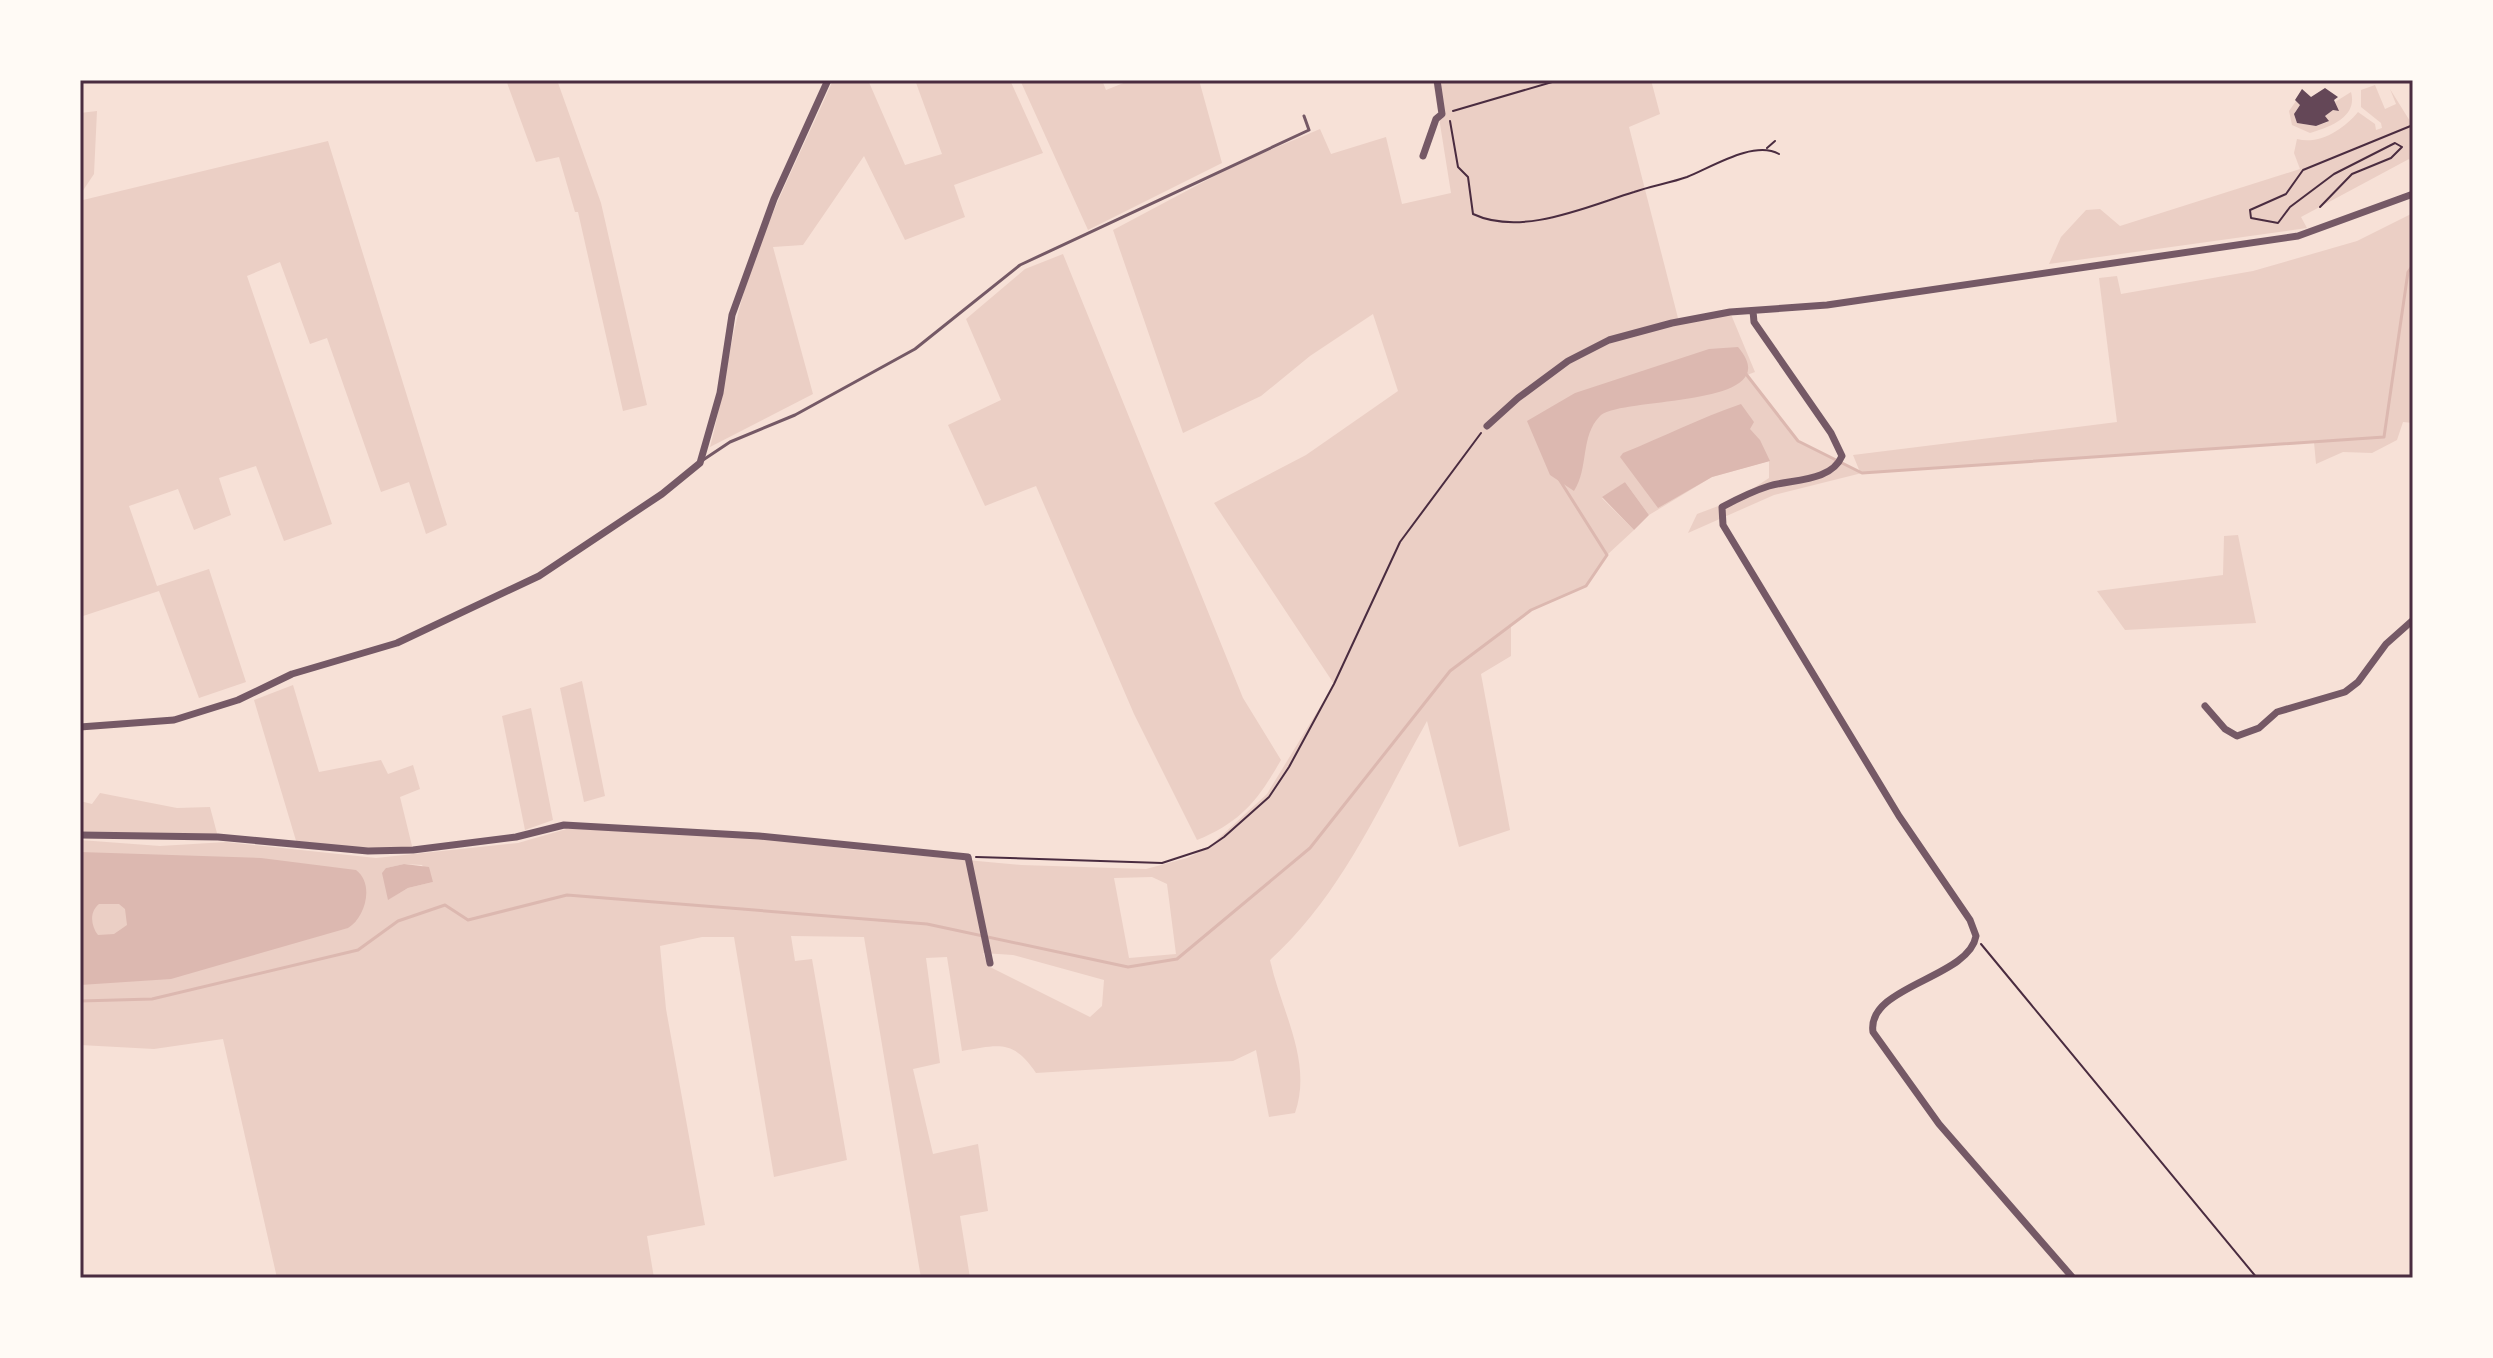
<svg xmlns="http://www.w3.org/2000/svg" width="2493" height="1358" font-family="Rubik,sans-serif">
<rect width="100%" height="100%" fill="#f7e1d7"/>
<path fill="#ebcfc5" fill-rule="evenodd" d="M506,80H557L601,203L647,405L623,411L578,212H575L559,157L536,162Z
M833,80H868L905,165L942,154L915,80H1010L1043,153L954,185L965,217L905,240L864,156L803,245L773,247L813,394L710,447C722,403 727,358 738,314C758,233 800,156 833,80Z
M1020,80H1102L1106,90L1131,80H1199L1222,163L1088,230Z
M1433,80H1651L1660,114L1629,127L1679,322L1730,312L1755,372L1747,375L1798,441L1860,472L1853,455L2117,422L2099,278L2117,276L2121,294L2253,271L2357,241L2413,213V423L2403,422L2397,440L2372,453L2343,452L2316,464L2314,442L1862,473L1774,495L1688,533L1697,514L1737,499L1769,478V461L1712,477L1649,515L1625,482L1602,498L1634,530L1607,555L1586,586L1531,610L1511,625V656L1481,674L1510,830L1459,847L1427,721C1380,804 1342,895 1270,960C1281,1011 1313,1061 1295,1113L1269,1117L1256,1050L1233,1061L1036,1073C1013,1039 999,1045 962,1051L947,957L926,958L940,1063L913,1069L933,1154L978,1144L988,1211L960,1216L970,1278H921L864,937L791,936L795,961L812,959L847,1160L774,1177L734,937H702L660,946L666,1009L705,1225L647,1236L654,1278H277L223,1039L154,1049L80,1045V840L160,846L226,842L376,858L518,843L570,828L759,836L847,849L1021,865L1146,869L1187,858L1208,848L1267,794L1334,684L1214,503L1306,455L1398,391L1373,314L1310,356L1261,396L1183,433L1113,230L1239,163L1320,129L1331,154L1386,137L1402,204L1451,193ZM404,864L422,865L433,882L408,888L389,899L386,868ZM1152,877L1167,884L1176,954L1129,958L1114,878ZM983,953L1013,955L1104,980L1102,1006L1090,1017L988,966Z
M2375,85L2385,109L2396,104L2390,89L2413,126V164L2409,159L2301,217L2307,228L2049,264L2061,237L2086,210L2100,209L2120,226L2300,169L2294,153L2297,139C2320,145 2344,129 2358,112L2375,124L2376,130L2382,128L2381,123L2361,107V90Z
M2351,92C2358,117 2330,127 2310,133L2292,125L2289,111L2296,101L2300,105L2295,112L2297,123L2316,126L2328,122L2325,116L2333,110L2338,111L2335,102Z
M97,111L94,174L82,192L83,200L328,141L447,525L426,534L409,482L381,492L327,338L310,344L280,262L247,276L332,524L284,541L256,466L219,478L231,515L194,530L178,489L129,506L157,586L209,569L246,682L199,698L159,591L80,617V113Z
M1063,254L1243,698L1281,760C1258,800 1241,822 1197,840L1134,714L1036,486L985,506L948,425L1001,400L966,319L1025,269Z
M2238,535L2256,623L2125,630L2097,591L2223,575L2224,536Z
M582,681L605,796L584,802L560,688Z
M293,685L319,772L381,760L388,774L413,765L420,789L400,797L413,850L297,844L254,700Z
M531,708L553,820L525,830L502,716Z
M100,793L177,808L210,807L218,837L80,834V801L92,804Z"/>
<path fill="#dcb8b0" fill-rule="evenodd" d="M1738,347C1791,409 1620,396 1600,416C1580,436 1589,468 1574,491L1550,475L1527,421L1575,393L1709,349Z
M1741,404L1754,422L1750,429L1760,440L1770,461L1712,477L1658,508L1620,457L1623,453C1663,437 1700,418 1741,404Z
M1625,482L1649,515L1634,530L1602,497Z
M80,852L261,858L356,870C375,884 365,918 348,928L171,979L80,985ZM99,904H119L125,909L127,925L114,934L98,935C91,926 89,912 99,904Z
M404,864L429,867L433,882L408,888L388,900L382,873L386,868Z"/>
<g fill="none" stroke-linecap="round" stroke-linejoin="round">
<path stroke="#dcb8b0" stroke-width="3" d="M1746,374L1798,441L1862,473L2384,437L2408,272L2413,265
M80,1001L152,999L358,950L398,921L445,905L468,920L567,895L927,924L1128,967L1177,959L1310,848L1450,671L1531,610L1586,586L1607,555L1559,479"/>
</g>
<path fill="#644757" d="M2325,88L2338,97L2334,100L2339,111L2333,110L2325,116L2329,121L2316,126L2297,123L2294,114L2300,105L2295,100L2302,89L2311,97Z"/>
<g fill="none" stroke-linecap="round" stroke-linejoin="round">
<path stroke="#4a2c40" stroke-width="2" d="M1453,111L1559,80
M1450,121L1458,167L1468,177L1473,214C1522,237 1588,206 1634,192C1651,186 1670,183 1687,177C1712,167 1754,140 1779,154
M1767,148L1775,141
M2320,207L2352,174L2391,158L2402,147L2395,143L2334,174L2290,207L2278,223L2251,218L2250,210L2286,194L2303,170L2413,125
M976,857L1162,863L1208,848L1224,837L1269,797L1289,767L1334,684L1400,542L1481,433
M1981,944L2257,1278"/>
<path stroke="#755966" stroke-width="3" d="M703,460L730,442L795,415L915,349L1020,265L1309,130L1304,116"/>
<path stroke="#755966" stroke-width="7" d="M1423,156L1436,119L1442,114L1437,80
M1753,311L1754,322L1831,433L1842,456C1831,482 1793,479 1769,486C1753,491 1737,499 1722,507L1723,525L1899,816L1970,920L1976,936C1969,978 1866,986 1873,1032L1939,1124L2073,1278
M1487,426L1518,398L1568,361L1609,340L1672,323L1730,312L1827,305L2298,236L2413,194
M2205,706L2225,729L2237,736L2259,728L2277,712L2345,692L2358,682L2386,644L2413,620
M80,727L174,720L238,700L292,674L397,643L539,576L662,494L700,463L720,393L732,315L774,199L828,80
M80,835L218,837L368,851L413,850L516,837L564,825L759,836L968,857L990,963"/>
</g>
<rect width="2493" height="1358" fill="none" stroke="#fffaf5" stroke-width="164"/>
<rect x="82" y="82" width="2329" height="1194" fill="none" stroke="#4a2c40" stroke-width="3"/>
</svg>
